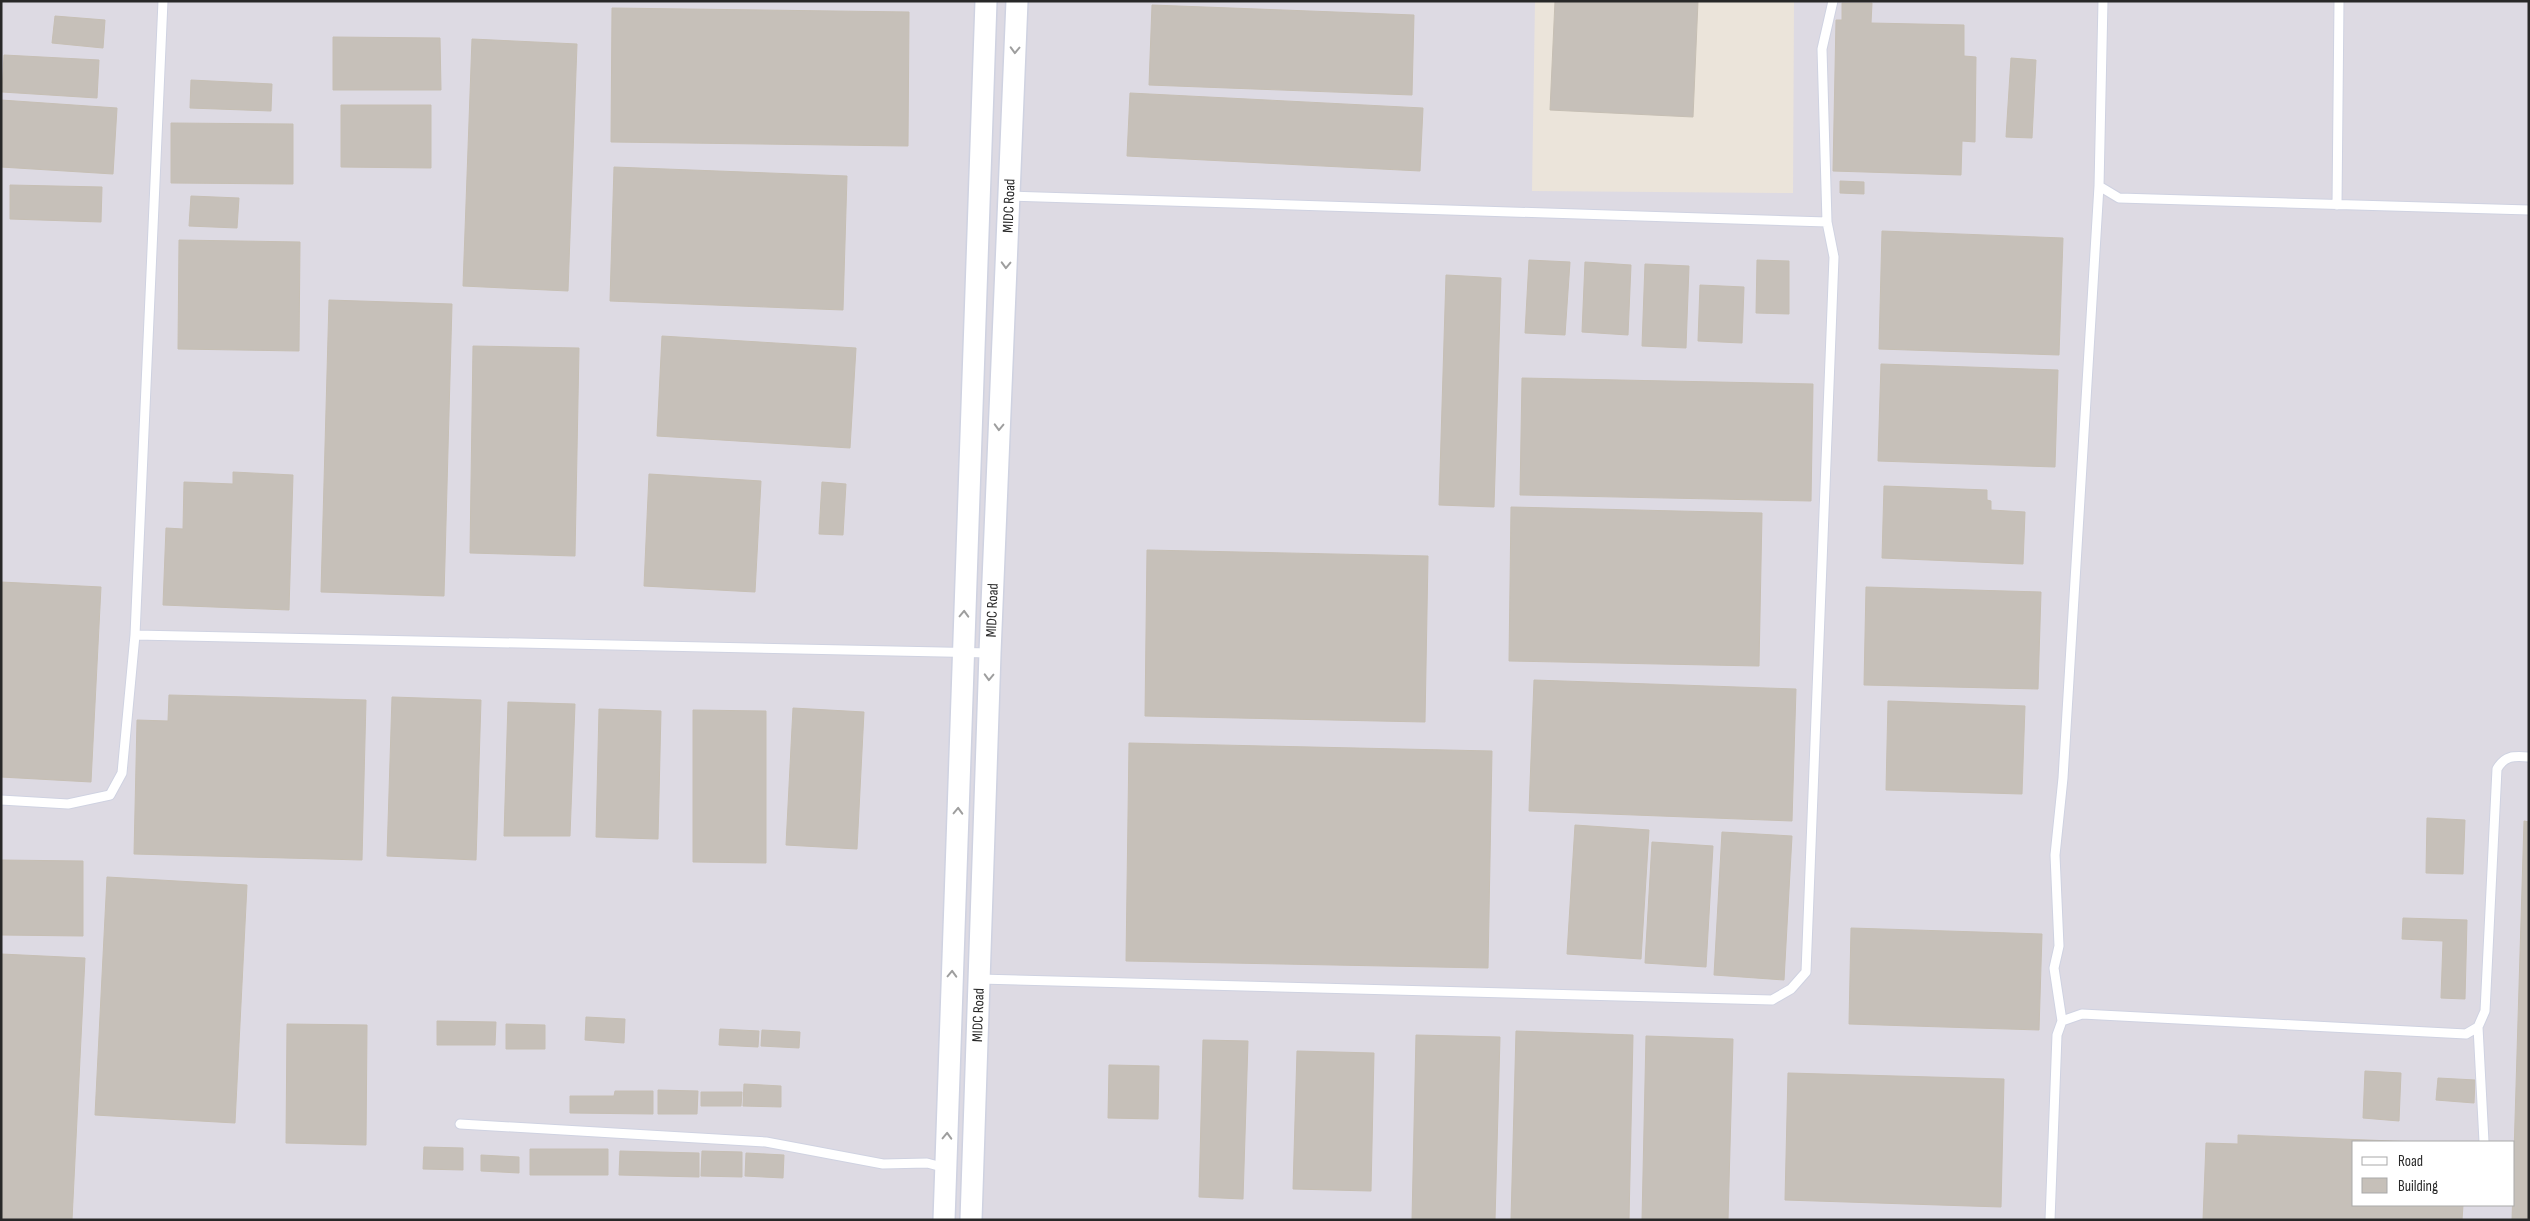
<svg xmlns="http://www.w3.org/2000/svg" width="2530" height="1221" font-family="'Sofia Sans Condensed',sans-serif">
<rect width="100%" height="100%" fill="#ebe4da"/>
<path fill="#dddae3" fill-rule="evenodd" d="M1,1H1535L1532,191L1793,193L1794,1H2529V1220H1ZM2354,1142H2514V1205H2354Z"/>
<path fill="#c6c0b9" stroke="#c6bfb4" d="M1555,1H1698L1693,117L1550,110Z
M1842,3H1872L1871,23L1964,25V56L1976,57L1975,142L1962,141L1961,175L1833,171L1836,20H1842Z
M1152,5L1414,15L1412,95L1149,85Z
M612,8L909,12L908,146L611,142Z
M55,16L105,20L103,48L52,43Z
M333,37L440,38L441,90H333Z
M472,39L577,44L568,291L463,286Z
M4,55L99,60L97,98L2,92Z
M2011,58L2036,60L2032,138L2006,137Z
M191,80L272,84L271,111L190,108Z
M1130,93L1423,108L1420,171L1127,156Z
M1,100L117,108L113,174L1,167Z
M341,105H431V168L341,167Z
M171,123L293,124V184L171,183Z
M614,167L847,176L843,310L610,301Z
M1840,181L1864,182V194L1840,193Z
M10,185L102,187L101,222L10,219Z
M191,196L239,198L237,228L189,226Z
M1882,231L2063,238L2059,355L1879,349Z
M179,240L300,242L299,351L178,349Z
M1529,260L1570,262L1565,335L1525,333Z
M1757,260L1789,261V314L1756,313Z
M1585,262L1631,265L1628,335L1582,332Z
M1645,264L1689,266L1686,348L1642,346Z
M1446,275L1501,278L1494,507L1439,505Z
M1700,285L1744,287L1742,343L1698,341Z
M329,300L452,304L444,596L321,592Z
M662,336L856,348L850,448L657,436Z
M473,346L579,348L575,556L470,553Z
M1881,364L2058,370L2055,467L1878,461Z
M1522,378L1813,384L1811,501L1520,495Z
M233,472L293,475L289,610L163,605L166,528L183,529L184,482L233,484Z
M649,474L761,481L755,592L644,586Z
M822,482L846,484L843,535L819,534Z
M1884,486L1987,490V500L1991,501V510L2025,512L2023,564L1882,558Z
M1511,507L1762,513L1759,666L1509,661Z
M1147,550L1428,556L1425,722L1145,716Z
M1,582L101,587L91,782L1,777Z
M1866,587L2041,592L2038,689L1864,685Z
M1534,680L1796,689L1792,821L1529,811Z
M169,695L366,700L362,860L134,854L137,720L168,721Z
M392,697L481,700L476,860L387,856Z
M1888,701L2025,706L2022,794L1886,790Z
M508,702L575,704L570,836H504Z
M793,708L864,712L857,849L786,845Z
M599,709L661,711L658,839L596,837Z
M693,710L766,711V863L693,862Z
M1129,743L1492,751L1488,968L1126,961Z
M2427,818L2465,820L2463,874L2426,873Z
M2524,821L2529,822V1220H2512Z
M1575,825L1649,830L1641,959L1567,954Z
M1722,832L1792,836L1784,980L1714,975Z
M1652,842L1713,846L1706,967L1645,963Z
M1,860L83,861V936L1,935Z
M107,877L247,885L235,1123L95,1115Z
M2403,918L2467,920L2465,999L2441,998L2443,941L2402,939Z
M1851,928L2042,934L2039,1030L1849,1024Z
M1,954L85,958L72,1220H1Z
M586,1017L625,1019L624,1043L585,1040Z
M437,1021L496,1022L495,1045H437Z
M287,1024L367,1025L366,1145L286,1143Z
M506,1024L545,1025V1049H506Z
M720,1029L759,1031L758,1047L719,1045Z
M762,1030L800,1032L799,1048L761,1046Z
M1516,1031L1633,1035L1629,1220H1511Z
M1416,1035L1500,1037L1495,1220H1412Z
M1646,1036L1733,1039L1728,1220H1642Z
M1203,1040L1248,1041L1243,1199L1199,1197Z
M1297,1051L1374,1053L1371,1191L1293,1189Z
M1109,1065L1159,1066L1158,1119L1108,1118Z
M2365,1071L2401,1073L2399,1121L2363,1118Z
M1788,1073L2004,1079L2001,1207L1785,1200Z
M2438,1078L2475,1080L2474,1103L2436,1100Z
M744,1084L781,1086V1107L743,1106Z
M658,1090L698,1091L697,1114H658Z
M615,1091H653V1114L570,1113V1096H614Z
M701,1092H742L741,1106H701Z
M2238,1135L2418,1142H2354V1205H2463L2462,1220H2203L2206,1143L2238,1144Z
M424,1147L463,1148V1170L423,1169Z
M530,1149H608V1175H530Z
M620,1151L699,1153V1177L619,1175Z
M702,1151L742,1152V1177L701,1176Z
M746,1153L784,1155L783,1178L745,1176Z
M481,1155L519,1157V1173L481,1171Z"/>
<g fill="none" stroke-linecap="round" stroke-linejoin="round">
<g stroke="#cfd2e1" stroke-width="11">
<path id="service" d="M2103,1L2099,186L2119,198L2529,210
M2337,205L2339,1
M1827,222L1822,49L1833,1
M135,635L990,653
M1,800L68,804L110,795L122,773L135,635L163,1
M979,979L1772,1000L1791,989L1806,972L1834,257L1827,222L1009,196
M2062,1021L2054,968L2059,946L2055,855L2063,778L2099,186
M2478,1027L2484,1142
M460,1124L766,1142L883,1164L927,1163L946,1168
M2050,1220L2057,1035L2062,1021L2082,1014L2466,1034L2478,1027L2485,1011L2497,769C2505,755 2514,756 2529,757"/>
</g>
<g stroke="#cfd2e1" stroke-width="24">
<g id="tertiary">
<path d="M944,1220L986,1"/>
<path id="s1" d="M971,1220L990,653L1017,1"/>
</g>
</g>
<use href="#service" stroke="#fff" stroke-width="9"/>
<use href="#tertiary" stroke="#fff" stroke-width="21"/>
</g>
<defs><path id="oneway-chevron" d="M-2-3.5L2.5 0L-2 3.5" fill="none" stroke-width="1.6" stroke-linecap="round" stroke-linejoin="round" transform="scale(1.25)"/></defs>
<g stroke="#9e9e9e">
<use href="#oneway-chevron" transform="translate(1015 50) rotate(92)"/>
<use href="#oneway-chevron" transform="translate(1006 265) rotate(92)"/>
<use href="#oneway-chevron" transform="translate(999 427) rotate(92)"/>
<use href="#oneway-chevron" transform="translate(964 614) rotate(-88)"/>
<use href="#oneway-chevron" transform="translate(989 677) rotate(92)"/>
<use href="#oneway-chevron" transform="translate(958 811) rotate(-88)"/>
<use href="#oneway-chevron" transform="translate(952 974) rotate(-88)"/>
<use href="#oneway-chevron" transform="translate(947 1136) rotate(-88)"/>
</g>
<g text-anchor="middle" stroke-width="4" stroke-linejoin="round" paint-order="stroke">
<g font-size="15" fill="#282828" stroke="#fff">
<text dy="5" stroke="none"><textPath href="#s1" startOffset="1015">MIDC Road</textPath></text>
<text dy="5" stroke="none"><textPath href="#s1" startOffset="610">MIDC Road</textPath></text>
<text dy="5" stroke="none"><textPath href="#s1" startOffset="205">MIDC Road</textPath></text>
</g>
</g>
<rect width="2530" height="1221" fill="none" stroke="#282828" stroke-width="5"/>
<rect x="2352" y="1141" width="162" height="65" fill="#ffffff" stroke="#a9a9a9"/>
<rect x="2362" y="1157" width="25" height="8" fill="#ffffff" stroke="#a9a9a9"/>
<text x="2398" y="1166" font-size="15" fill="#282828">Road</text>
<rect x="2362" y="1178" width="25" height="15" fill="#c6c0b9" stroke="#a9a9a9"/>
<text x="2398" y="1191" font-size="15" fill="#282828">Building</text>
</svg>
